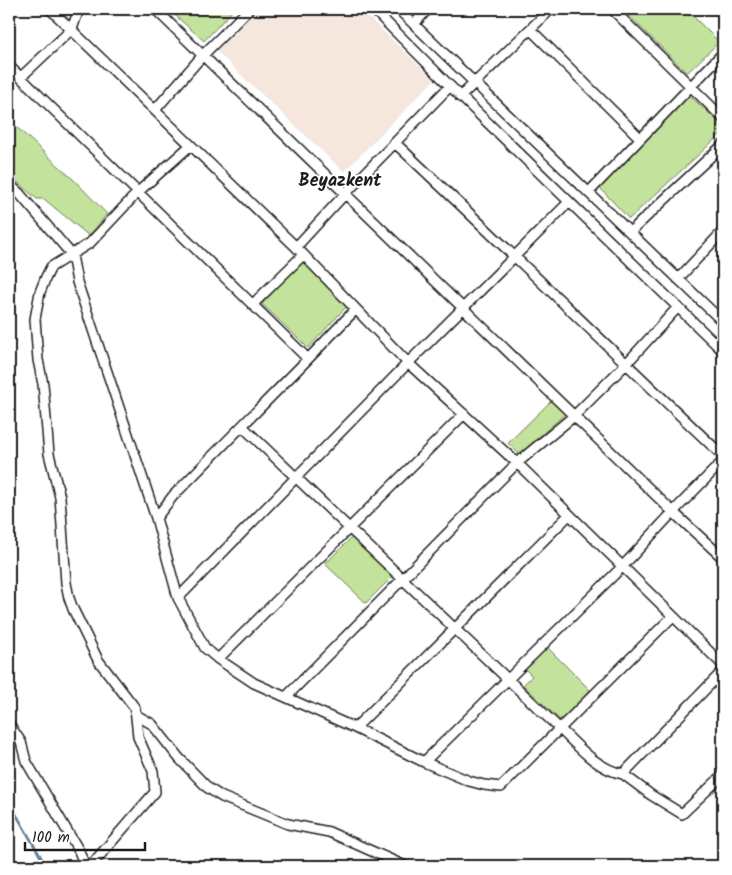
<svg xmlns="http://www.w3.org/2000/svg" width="732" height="875" font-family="Kalam,sans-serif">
<rect width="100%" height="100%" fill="#fff"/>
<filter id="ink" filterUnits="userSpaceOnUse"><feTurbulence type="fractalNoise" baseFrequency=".02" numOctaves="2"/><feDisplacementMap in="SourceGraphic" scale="10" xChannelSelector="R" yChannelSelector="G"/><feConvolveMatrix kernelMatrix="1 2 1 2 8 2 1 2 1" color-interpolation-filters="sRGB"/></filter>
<g filter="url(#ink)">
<path fill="#f5e6de" d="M258,9H360L434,80L344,172L216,51Z"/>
<path fill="#c3e29b" stroke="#707f5c" d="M168,9H234L204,41Z
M622,9H686L719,42L687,73Z
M689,95L723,126V132L629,219L599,187Z
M9,120L74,180L107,214L89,236L44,199H37L9,175Z
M302,261L348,305L308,348L262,304Z
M551,401L565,414L522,452L519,454L508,443Z
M352,537L393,576L366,603L325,564Z
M547,647L590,690L562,722L523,685L532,676L524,668Z"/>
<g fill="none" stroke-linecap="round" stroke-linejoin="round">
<path stroke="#608098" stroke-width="2.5" d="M9,802L46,866"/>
<g stroke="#1c1c1c" stroke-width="12">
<path id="minor" d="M50,9L296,247L408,363L517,463L723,665
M155,9L673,512L723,558
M373,9L450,86L723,351
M398,9L723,322
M612,9L723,118
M414,24L428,9
M531,30L640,138
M9,66L308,359
M21,77L72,29L79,9
M460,97L551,9
M155,110L203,55L249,9
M395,143C505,246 613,352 723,456
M9,184L19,193L72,255L77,282L156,518
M589,192L723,53
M630,232L723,145
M296,247L345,194L450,86
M678,279L723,231
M253,304L303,255
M356,309L308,359L173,496L156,518L178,598L205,648L218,659L254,683L355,728L424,762L469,781L484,785L501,787L673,616
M242,426L560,729C579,747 597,769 623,774L723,671
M178,598L408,363L569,202
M218,659L464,414
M286,697L517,463L574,416L626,364L678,307
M136,715L152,724L179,758L208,788L222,797L288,824L329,832L405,866
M9,724L21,742L26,761L79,851L85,866
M355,728L569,515
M424,762L622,567L673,512L723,461
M623,774L651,795L682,814L723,775
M92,866L94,862L155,792L153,771L138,737L135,708L98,660L73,609L69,598L66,583L60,497L49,454L43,384L38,360L35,319L40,292L46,277L51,267L90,243L138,192L191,145"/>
</g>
<use href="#minor" stroke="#fff" stroke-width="9"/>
</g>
</g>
<g text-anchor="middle" stroke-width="4" stroke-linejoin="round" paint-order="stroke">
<g font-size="18" font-weight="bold" fill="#1c1c1c" stroke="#fff">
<text x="340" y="186">Beyazkent</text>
</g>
</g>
<rect width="732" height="875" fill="none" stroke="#fff" stroke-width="30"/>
<rect x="15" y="15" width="702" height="845" fill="none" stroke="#1c1c1c" stroke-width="2" filter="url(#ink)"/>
<path d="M25 842v8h120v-8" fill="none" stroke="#1c1c1c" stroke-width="2.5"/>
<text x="32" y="842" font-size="15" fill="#1c1c1c" stroke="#ffffff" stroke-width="4" paint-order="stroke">100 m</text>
</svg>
